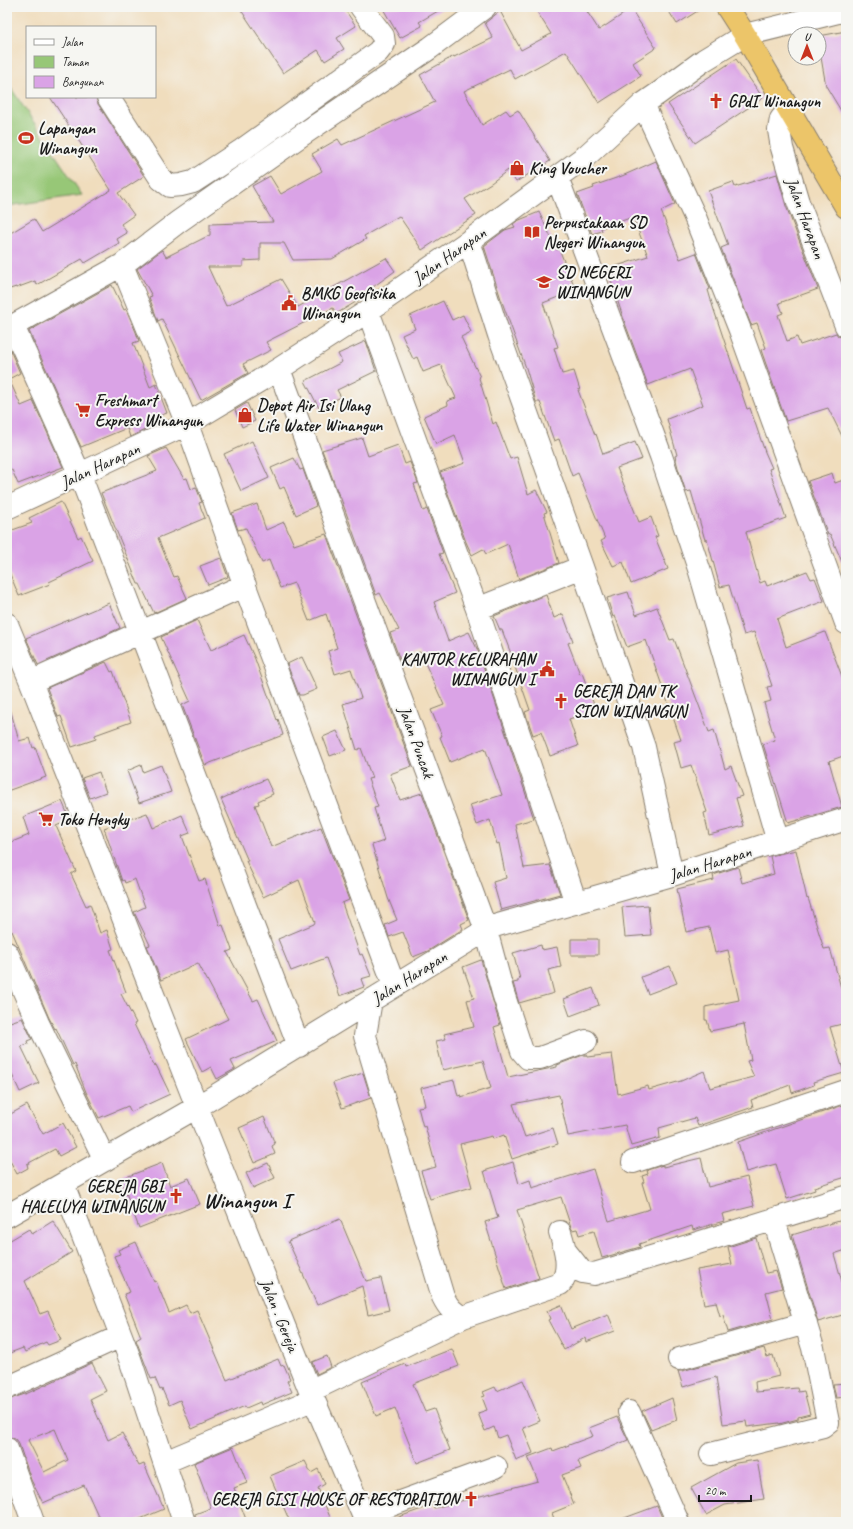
<svg xmlns="http://www.w3.org/2000/svg" width="853" height="1529" font-family="Caveat,sans-serif">
<rect width="100%" height="100%" fill="#f6f6f2"/>
<filter id="ink" filterUnits="userSpaceOnUse"><feTurbulence type="fractalNoise" baseFrequency=".025" numOctaves="2"/><feDisplacementMap in="SourceGraphic" scale="8" xChannelSelector="R" yChannelSelector="G"/><feConvolveMatrix kernelMatrix="1 2 1 2 8 2 1 2 1" color-interpolation-filters="sRGB"/></filter>
<filter id="wash" filterUnits="userSpaceOnUse"><feTurbulence type="fractalNoise" baseFrequency=".012" numOctaves="4" result="noise"/><feDisplacementMap in="SourceGraphic" scale="16" xChannelSelector="R" yChannelSelector="G"/><feGaussianBlur stdDeviation="0.9" result="paint"/><feColorMatrix in="noise" values="0 0 0 0 0 0 0 0 0 0 0 0 0 0 0 0 0 1.4 0 .05"/><feComposite in="paint" operator="in"/></filter>
<g filter="url(#wash)">
<rect width="100%" height="100%" fill="#f0ddbd"/>
<path fill="#97c777" stroke="#5a724a" d="M7,82L82,195L7,206Z"/>
<g id="blocks">
<path fill="#daa3e6" fill-rule="evenodd" d="M239,7H343L356,26L337,38L344,49L325,61L318,50L283,73Z
M382,7H445L419,22L422,26L400,38Z
M534,7H584L599,30L631,9L656,48L633,63L641,76L599,103L566,51L515,79L510,69L464,91L482,125L506,110L510,115L518,110L550,161L516,182L508,170L491,183L465,199L476,215L422,250L399,216L364,236L366,239L332,259L293,260L284,243H260V260L243,261V267H208L226,306L281,279L298,307L386,258L395,271L362,295L364,297L336,314L333,308L266,342L271,350L243,364L248,373L201,400L162,319L158,321L149,297L152,296L137,269L162,250L166,257L210,235V224L273,222L252,186L270,176L281,194L322,171L312,154L338,139L342,145L435,102L420,75L454,56V57L493,38L485,23L500,11L521,50L551,34Z
M666,7H704L677,24Z
M846,31V119L826,86L819,46V36Z
M736,59L763,98L695,143L668,104Z
M50,97H96L98,104L144,176L118,193L134,215L121,224L127,233L117,239L119,243L85,263L82,259L37,285L35,281L16,288V287L7,290V235L34,219L42,232L111,190Z
M656,161L675,204L661,211L680,259L696,253L710,289L708,290L713,307L747,409L750,408L765,452L772,468L769,469L786,518L746,532L760,583L765,581L767,586L807,571L811,579L815,578L824,601L777,619L786,647L825,632L843,679L846,678V755L829,761L842,807L788,823L763,744L775,740L764,703L771,701L767,687L772,686L754,632L744,635L729,585L720,587L707,539L705,540L691,491L686,492L678,468L675,456L677,455L667,419L703,405L690,369L648,385L626,326L607,269L648,256L633,217L601,228L602,231L592,234L577,194L594,188L593,186L622,176Z
M777,174L786,206L818,289L779,303L783,313L778,315L787,341L797,337L800,345L836,333L838,336L846,338V444L828,408L786,421L761,350L766,348L757,323L751,325L721,248L728,245L708,191L733,182L735,187Z
M539,212L557,250L559,249L576,290L543,303L558,347L554,348L562,374L574,371L580,390H578L595,435L596,434L603,454L635,442L642,459L617,468L639,522L651,517L658,536L655,537L668,569L631,584L623,562L613,566L601,541L605,539L578,473L572,476L559,439L554,441L540,402H536L526,368L501,299L484,246L505,230L515,227L513,224L517,221Z
M112,285L124,310L126,309L136,332L139,341L133,343L150,387L156,384L167,413L149,420L151,427L130,437L127,428L81,447L29,331Z
M443,301L452,320L463,315L471,332L461,337L480,377L479,378L493,424L496,422L510,459L517,457L528,494L536,490L547,512L544,513L559,563L519,579L508,544L486,554L483,549L472,555L466,542L440,472L465,463L455,435L436,444L424,416L448,405L447,401L456,398L441,365L423,372L417,357L413,359L402,335L415,329L410,316Z
M366,341L376,371L337,390L341,397L319,408L305,381L342,362L338,354Z
M7,343L20,373L9,379L21,406L33,401L63,467L18,484L12,470L7,472Z
M247,403L255,421L242,427L235,410Z
M362,438L368,456L398,445L405,464L410,462L418,483L414,484L423,511L427,509L443,553L439,554L455,593L434,602L448,641L469,632L479,653L534,819L515,824L524,868L550,865L560,894L501,910L493,882L506,878L499,843L497,844L490,820L477,825L470,805L502,795L485,748L450,762L440,737L442,736L431,710L444,705L420,652L400,660L390,633L399,630L380,593L376,595L340,496H339L322,450Z
M252,441L269,478L241,491L224,454Z
M166,448L184,479L187,478L191,489L196,487L202,502L199,503L205,518L158,538L174,577L177,576L187,598L154,613L140,584H138L101,493L157,471L148,456Z
M294,458L300,470L303,469L316,506L296,515L284,487L280,489L271,468Z
M832,473L835,483L846,479V571L830,534L828,535L808,481Z
M61,502L78,538L81,536L93,561L49,582L50,584L19,596L7,567V532L32,523L29,518Z
M257,504L266,530L284,522L294,545L326,534L412,766L390,774L400,800L422,793L469,920L461,924L463,929L428,951L413,957L403,932L389,937L385,925L397,920L388,898L372,845L384,841L374,808L378,807L368,779L372,778L361,748L357,750L343,704L361,698L351,669L335,674L328,651L337,648L326,614L309,621L294,583L280,588L269,560L262,563L246,528L238,530L232,513Z
M221,558L228,577L208,585L200,566Z
M628,592L636,615L657,607L670,640L674,639L709,732L714,730L725,769L731,766L742,796L736,798L744,826L709,835L704,813L707,812L691,765L681,768L674,742L681,740L646,640L627,647L615,616L613,617L607,598Z
M546,595L554,618L563,614L573,641L568,643L580,674L582,673L596,710L569,719L578,746L550,756L541,732L533,735L525,712L530,710L515,667H516L502,630H500L494,616Z
M109,603L120,628L38,665L26,638Z
M197,620L211,650L244,635L255,659L277,720L278,719L283,735L205,765L182,705L190,701L161,637Z
M302,657L317,689L303,695H299L287,664Z
M106,662L111,672L113,671L131,722L95,735L96,739L72,747L61,716L58,717L47,688Z
M7,712H11L19,741L30,738L33,748L35,747L46,777L7,791Z
M337,731L346,750L330,756L323,737Z
M141,765L143,772L161,765L171,792L139,803L127,771Z
M99,772L106,792L90,798L82,778Z
M266,779L273,794L258,801L259,804L255,805L271,847L321,827L349,900L342,903L360,955L362,954L371,976L361,979L364,987L340,996L326,958L291,971L278,939L314,924L315,922L299,880L263,897L246,861H248L221,799Z
M62,801L70,820L56,826L76,871L71,874L86,906L90,904L100,933L107,930L113,949L110,950L126,992L121,994L136,1023L134,1024L154,1066L156,1065L170,1094L131,1112L128,1106L99,1118L86,1092L75,1064L73,1065L56,1028L55,1029L49,1018L12,931L7,933V844L29,835L23,817Z
M147,813L153,828L182,815L190,833L182,836L199,881L205,879L220,926L223,925L232,950L227,952L253,1001L258,999L277,1041L231,1061L235,1069L217,1079L211,1067L202,1072L186,1039L228,1019L198,963L161,980L147,946L150,945L134,912L145,907L135,879L125,883L124,880L122,881L104,828Z
M796,850L807,899L808,898L824,949L830,948L846,1006V1023L830,1027L844,1073L813,1082L814,1085L792,1093L790,1085L751,1100L753,1107L698,1126L695,1118L659,1128L660,1138L631,1146L625,1125L568,1136L559,1095L513,1104L525,1137L553,1128L558,1144L512,1159L504,1135L493,1139L492,1136L460,1144L472,1187L430,1199L421,1171L436,1167L425,1126L423,1127L418,1107L425,1106L421,1088L454,1080L458,1096L461,1095V1097L491,1088L483,1061L443,1070L436,1041L446,1039L444,1034L474,1027L467,1000L474,998L463,967L481,960L500,1025L494,1027L508,1077L557,1067V1065L583,1055H586L587,1057L612,1054L618,1094L648,1086L649,1090L681,1081L704,1071L710,1088L754,1077L747,1061L751,1060L744,1024L710,1031L707,1020H705V1007L739,1000L728,950L715,953L709,927L686,932L677,889L714,880L713,875L738,867L742,883L774,874L770,856Z
M648,905L651,935L625,937L622,907Z
M571,939H598V955H571Z
M541,945L542,950L557,947L561,967L548,970L554,993L519,1003L513,983L518,982V980L520,979L513,953Z
M670,966L677,983L648,994L641,977Z
M593,988L599,1005L570,1016L564,999Z
M7,1016L10,1022L22,1018L32,1039L27,1041L28,1044L21,1046L39,1083L20,1092L7,1064Z
M363,1073L371,1098L342,1108L333,1083Z
M846,1104V1177L814,1187L815,1190L787,1199L776,1164L746,1172L738,1142Z
M27,1105L43,1134L63,1123L76,1147L59,1156L55,1149L27,1164L28,1168L17,1174L7,1155V1116Z
M264,1117L275,1144L272,1146L275,1154L254,1163L239,1128Z
M701,1158L708,1187L747,1177L754,1206L722,1214L724,1221L693,1230L692,1226L639,1244L640,1247L602,1258L594,1231L579,1235L577,1229L572,1230L561,1197L517,1210L539,1278L506,1289L485,1222L498,1218L484,1171L513,1162L519,1184L530,1180L532,1188L593,1169L609,1221L650,1209L642,1183L644,1182L642,1176L648,1174L647,1170L663,1165V1167Z
M162,1163L170,1186L189,1178L200,1204L139,1228L121,1179Z
M268,1163L275,1178L253,1188L246,1173Z
M340,1219L366,1281L381,1278L389,1310L368,1315L362,1286L317,1305L288,1241Z
M846,1219V1250L834,1254L843,1285H846V1314L818,1322L792,1235Z
M53,1221L72,1252L25,1281L40,1314L48,1311L61,1340L48,1345L46,1342L25,1352L23,1348L7,1354V1242L29,1229L32,1234Z
M756,1238L766,1273L776,1271L782,1288L766,1292L773,1319L728,1332L723,1315L720,1316L716,1302L704,1304L697,1270L732,1264L728,1247Z
M136,1242L154,1282L156,1281L169,1313L186,1305L190,1313L197,1310L227,1380L278,1359L281,1366L284,1365L290,1379L287,1381L292,1392L261,1405L260,1402L246,1408L245,1406L192,1429L180,1400L169,1405L162,1389L160,1390L155,1378L151,1379L136,1340L141,1337L124,1294L130,1292L114,1256L120,1254L118,1250Z
M561,1305L571,1329L608,1314L615,1331L586,1342L585,1338L564,1350L548,1320L550,1319L547,1311Z
M764,1348L767,1357L773,1355L779,1376L755,1382L756,1392L797,1388L798,1392L804,1391L810,1414L798,1417V1419L779,1424V1423L747,1427L746,1421L723,1424L716,1377L683,1387L678,1371H682Z
M452,1349L459,1366L413,1384L425,1412L434,1409L450,1450L417,1463L395,1408L376,1416L362,1382L405,1364L406,1367Z
M327,1356L331,1367L317,1374L312,1362Z
M92,1363L106,1391L90,1399L108,1440L122,1433L139,1466L144,1464L164,1509L133,1522H101L84,1485L43,1503L31,1480L19,1444L15,1439L7,1437V1400L28,1393ZM55,1429L68,1460L44,1472L28,1440Z
M523,1380L540,1421L523,1428L533,1453L516,1460L506,1435L498,1438L494,1427L485,1431L478,1413L487,1410L482,1397L485,1396L483,1392L495,1387L497,1391Z
M846,1383V1397L836,1398L833,1384Z
M672,1398L677,1420L651,1430L642,1411Z
M617,1417L628,1440L578,1461L581,1468L562,1475L574,1504L552,1513L555,1522H392L399,1517L433,1505L434,1508L538,1481L528,1457L552,1448L553,1451L593,1436L589,1428Z
M233,1447L247,1483L234,1488L247,1522H196L195,1514L211,1508L194,1463Z
M757,1460L764,1499L725,1505L706,1515L691,1488L736,1463Z
M305,1461L311,1473L318,1469L325,1484L318,1488L332,1522H290L270,1476Z
M657,1506L664,1522H619V1520Z"/>
</g>
</g>
<g filter="url(#ink)">
<use href="#blocks" fill-opacity="0" stroke="#867c6c" stroke-width="1"/>
<g fill="none" stroke-linecap="round" stroke-linejoin="round">
<g stroke="#867c6c" stroke-width="24">
<path id="minor" d="M108,97L161,179L170,186L181,185L193,182L242,150L378,52L384,44L383,36L361,7
M643,104L695,217L740,330L846,623
M789,109L781,119L779,130L782,148L798,202L846,326
M557,177L661,456L700,572L778,842
M469,241L499,335L582,567L644,747L672,875
M122,265L187,424L246,589L394,985
M368,311L477,609L576,903
M13,326L80,475L299,1046
M7,329L122,265L178,222L296,139L430,48L485,7
M279,369L486,930L503,993L522,1051L528,1058H540L586,1041
M7,508L187,424L279,369L368,311L469,241L586,156L643,104L659,93L704,60L745,35L846,10
M477,609L582,567
M7,624L31,682L197,1107L310,1391L366,1522
M31,682L245,585
M7,953L38,1023L105,1160
M371,1000L365,1036L443,1297C448,1307 453,1313 463,1317L560,1284C572,1271 565,1248 560,1232
M633,1162L846,1091
M63,1184L130,1359L184,1522
M7,1216L197,1107L491,927L672,875L846,819
M567,1253L582,1272L594,1274L688,1246L846,1197
M679,1359L806,1323
M7,1388L121,1336
M310,1391L463,1317
M629,1412L678,1522
M7,1449L33,1522
M711,1454L823,1426L828,1422L813,1348L774,1220
M165,1462L314,1399
M364,1515L496,1467"/>
</g>
<g stroke="#867c6c" stroke-width="24">
<path id="highway" d="M727,7L745,35L846,207"/>
</g>
<use href="#minor" stroke="#fff" stroke-width="22"/>
<use href="#highway" stroke="#ecc569" stroke-width="22"/>
</g>
</g>
<defs>
<g id="church-bare" transform="scale(1.2)"><path d="M-1.2-6h2.4v3.5h3.3v2.4h-3.3V6h-2.4V-.1h-3.3v-2.4h3.3Z" fill="#c8321e" stroke="#f6f6f2" stroke-width="2.5" paint-order="stroke"/></g>
<g id="stadium-bare" transform="scale(1.2)"><path d="M0-5a6.5 5 0 1 0 0 10a6.5 5 0 1 0 0-10ZM-3.5-1.8h7v3.6h-7Z" fill="#c8321e" stroke="#f6f6f2" stroke-width="2.5" paint-order="stroke"/></g>
<g id="shop-bare" transform="scale(1.2)"><path d="M-5-2.5h2.3a2.7 3.5 0 0 1 5.4 0H5L5.5 6h-11ZM-1.5-2.5h3a1.5 2.3 0 0 0-3 0Z" fill="#c8321e" stroke="#f6f6f2" stroke-width="2.5" paint-order="stroke"/></g>
<g id="library-bare" transform="scale(1.2)"><path d="M-6-4Q-3-5.5-.7-3.5V5Q-3 3-6 4ZM6-4Q3-5.5 .7-3.5V5Q3 3 6 4Z" fill="#c8321e" stroke="#f6f6f2" stroke-width="2.5" paint-order="stroke"/></g>
<g id="school-bare" transform="scale(1.2)"><path d="M0-5L7-2L0 1L-7-2ZM-4 1L0 2.5L4 1V4Q0 6-4 4Z" fill="#c8321e" stroke="#f6f6f2" stroke-width="2.5" paint-order="stroke"/></g>
<g id="civic-bare" transform="scale(1.2)"><path d="M-.6-6.5H3V-4.5H.6V-3L4-1V1h2V6H-6V1h2V-1L-.6-3ZM-1.2 2.5V6h2.4V2.5Z" fill="#c8321e" stroke="#f6f6f2" stroke-width="2.5" paint-order="stroke"/></g>
<g id="supermarket-bare" transform="scale(1.2)"><path d="M-6-5.5h2.5l.6 2H6L4.5 2H-2.5L-4.4-4H-6ZM-1.5 3.2a1.3 1.3 0 1 0 .1 0ZM3 3.2a1.3 1.3 0 1 0 .1 0Z" fill="#c8321e" stroke="#f6f6f2" stroke-width="2.5" paint-order="stroke"/></g>
</defs>
<g fill-rule="evenodd">
<use href="#church-bare" x="716" y="101"/>
<use href="#stadium-bare" x="26" y="138"/>
<use href="#shop-bare" x="517" y="168"/>
<use href="#library-bare" x="532" y="232"/>
<use href="#school-bare" x="544" y="282"/>
<use href="#civic-bare" x="289" y="303"/>
<use href="#supermarket-bare" x="83" y="410"/>
<use href="#shop-bare" x="245" y="415"/>
<use href="#civic-bare" x="547" y="669"/>
<use href="#church-bare" x="561" y="701"/>
<use href="#supermarket-bare" x="46" y="819"/>
<use href="#church-bare" x="176" y="1196"/>
<use href="#church-bare" x="471" y="1499"/>
</g>
<g text-anchor="middle" stroke-width="4" stroke-linejoin="round" paint-order="stroke">
<g font-size="17" font-weight="bold" fill="#1c1c1c" stroke="#f6f6f2" text-anchor="start">
<text x="728" y="107">GPdI Winangun</text>
<text x="38" y="134">Lapangan<tspan x="38" dy="20">Winangun</tspan></text>
<text x="529" y="174">King Voucher</text>
<text x="544" y="228">Perpustakaan SD<tspan x="544" dy="20">Negeri Winangun</tspan></text>
<text x="556" y="278">SD NEGERI<tspan x="556" dy="20">WINANGUN</tspan></text>
<text x="301" y="299">BMKG Geofisika<tspan x="301" dy="20">Winangun</tspan></text>
<text x="95" y="406">Freshmart<tspan x="95" dy="20">Express Winangun</tspan></text>
<text x="257" y="411">Depot Air Isi Ulang<tspan x="257" dy="20">Life Water Winangun</tspan></text>
<text x="535" y="665" text-anchor="end">KANTOR KELURAHAN<tspan x="535" dy="20">WINANGUN I</tspan></text>
<text x="573" y="697">GEREJA DAN TK<tspan x="573" dy="20">SION WINANGUN</tspan></text>
<text x="58" y="825">Toko Hengky</text>
<text x="164" y="1192" text-anchor="end">GEREJA GBI<tspan x="164" dy="20">HALELUYA WINANGUN</tspan></text>
<text x="459" y="1505" text-anchor="end">GEREJA GISI HOUSE OF RESTORATION</text>
</g>
<g font-size="17" fill="#1c1c1c" stroke="#f6f6f2">
<text transform="translate(806 218) rotate(70)" y="6">Jalan Harapan</text>
<text transform="translate(449 255) rotate(-35)" y="6">Jalan Harapan</text>
<text transform="translate(100 465) rotate(-25)" y="6">Jalan Harapan</text>
<text transform="translate(417 742) rotate(70)" y="6">Jalan Puncak</text>
<text transform="translate(710 863) rotate(-17)" y="6">Jalan Harapan</text>
<text transform="translate(409 977) rotate(-32)" y="6">Jalan Harapan</text>
<text transform="translate(280 1315) rotate(68)" y="6">Jalan . Gereja</text>
</g>
<g font-size="21" font-weight="bold" fill="#1c1c1c" stroke="#f6f6f2">
<text x="247" y="1208">Winangun I</text>
</g>
</g>
<rect width="853" height="1529" fill="none" stroke="#f6f6f2" stroke-width="24"/>
<rect x="26" y="26" width="130" height="72" fill="#f6f6f2" stroke="#9f9f9c"/>
<rect x="34" y="39" width="20" height="6" fill="#ffffff" stroke="#9f9f9c"/>
<text x="62" y="46" font-size="12" fill="#1c1c1c">Jalan</text>
<rect x="34" y="56" width="20" height="12" fill="#97c777" stroke="#9f9f9c"/>
<text x="62" y="66" font-size="12" fill="#1c1c1c">Taman</text>
<rect x="34" y="76" width="20" height="12" fill="#daa3e6" stroke="#9f9f9c"/>
<text x="62" y="86" font-size="12" fill="#1c1c1c">Bangunan</text>
<g transform="translate(807 46)"><circle r="19" fill="#f6f6f2" stroke="#9f9f9c"/>
<path d="M0-3L7 15L0 10L-7 15Z" fill="#c8321e"/>
<text y="-6" font-size="11" font-weight="bold" text-anchor="middle" fill="#1c1c1c">U</text>
</g>
<path d="M699 1495v6h52v-6" fill="none" stroke="#1c1c1c" stroke-width="2"/>
<text x="705" y="1495" font-size="12" fill="#1c1c1c" stroke="#f6f6f2" stroke-width="3" paint-order="stroke">20 m</text>
</svg>
